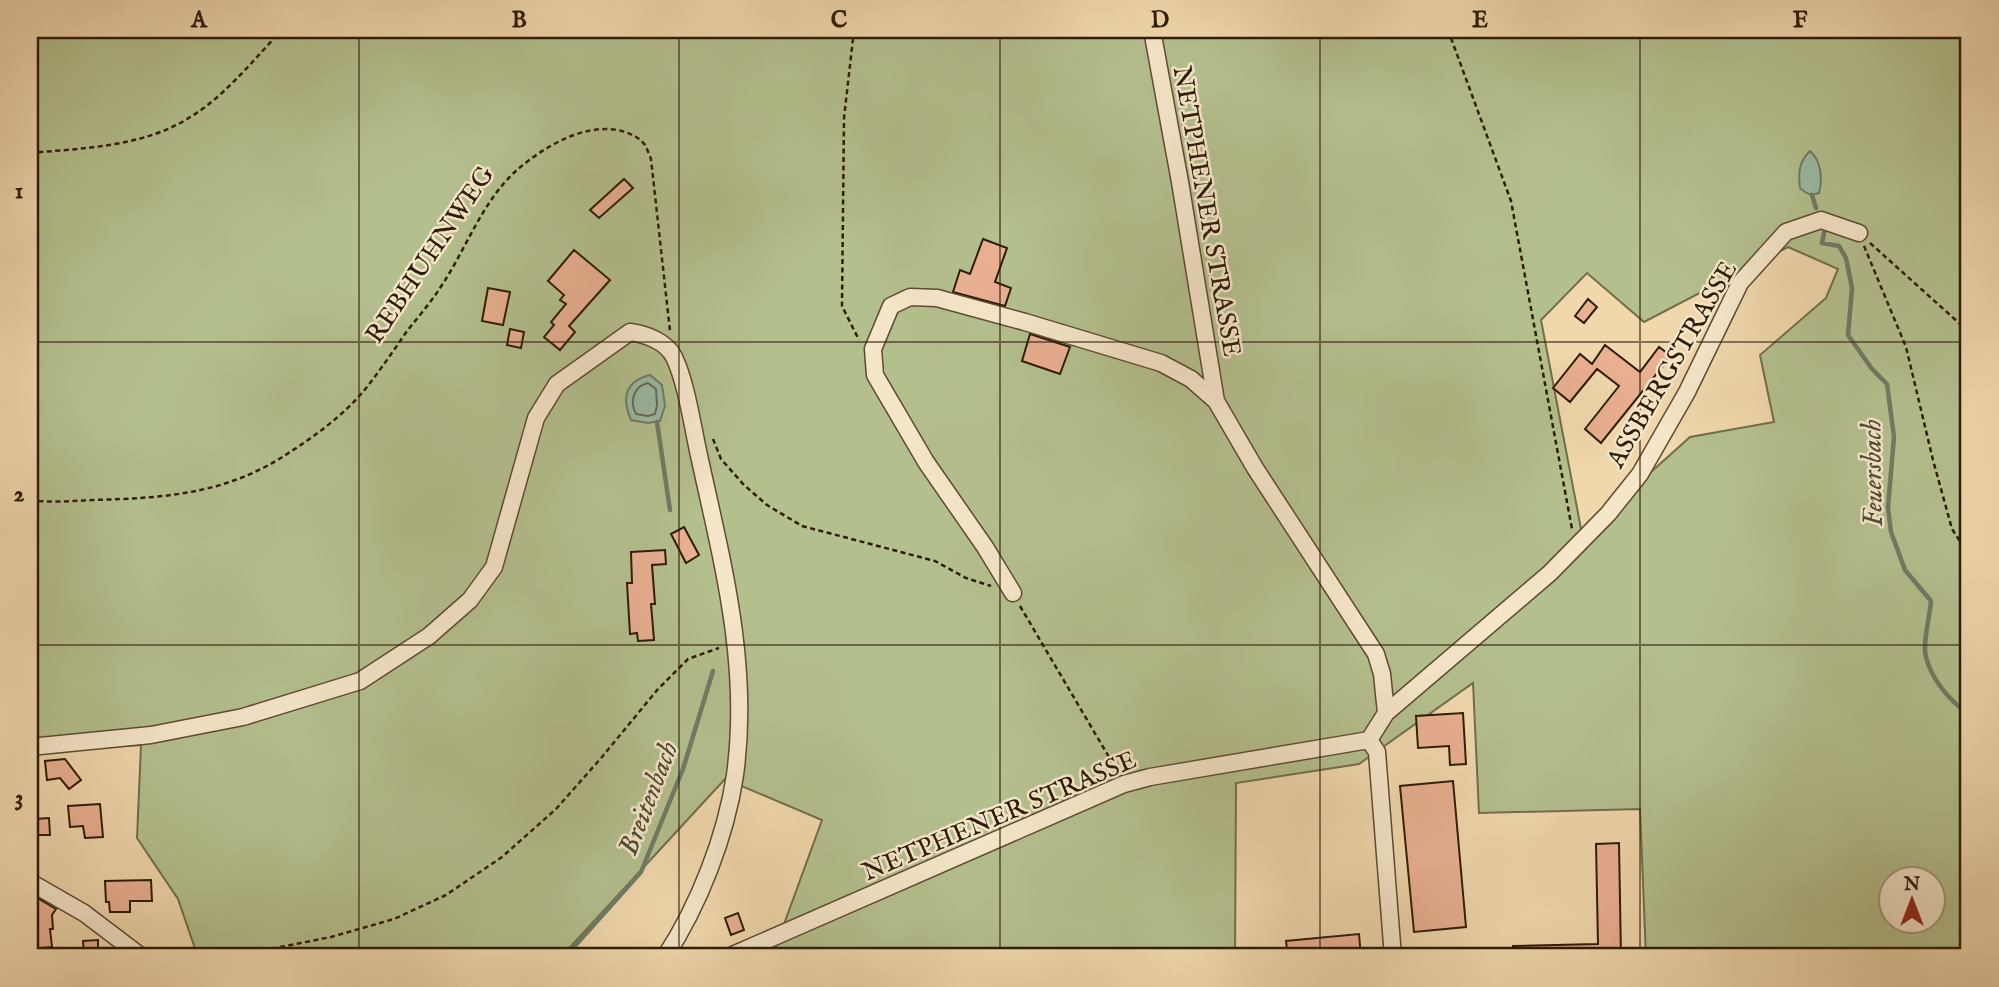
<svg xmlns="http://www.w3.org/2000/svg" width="1999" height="987" font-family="'IM FELL English',serif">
<rect width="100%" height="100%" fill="#f0d7ac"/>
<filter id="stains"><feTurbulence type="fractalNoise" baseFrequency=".00286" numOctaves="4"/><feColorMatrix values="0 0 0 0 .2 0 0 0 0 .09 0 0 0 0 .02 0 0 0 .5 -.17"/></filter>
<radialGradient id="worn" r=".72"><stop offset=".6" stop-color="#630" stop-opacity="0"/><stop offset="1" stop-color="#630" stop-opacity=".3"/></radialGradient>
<path fill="#b4bf8e" stroke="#716e4a" stroke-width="2" fill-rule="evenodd" d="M30,30H1969V957H1646L1640,809L1479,813L1473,683L1359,764L1236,783L1235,957H772L822,820L725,779L561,957H198L178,899L137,838L141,745L30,751ZM1788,247L1838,269L1826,298L1760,355L1774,422L1690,437L1582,534L1541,320L1587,273L1644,322ZM1890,878H1932V920H1890Z"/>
<path fill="#9bbaa4" stroke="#6f7b65" stroke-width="2" d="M1810,151C1821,160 1823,180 1819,193C1810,196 1807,194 1800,188C1798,172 1799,162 1810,151Z
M650,375L662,385L665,406L660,421L648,423L631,420C621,397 626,381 650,375Z"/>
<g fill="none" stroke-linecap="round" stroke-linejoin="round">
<path stroke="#646b56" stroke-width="2" d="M648,383L656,389L657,405L655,414L648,416L636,414C629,401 634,386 648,383Z"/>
<path stroke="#6f7b65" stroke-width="4.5" d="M1812,195L1816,208
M1824,233L1822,243L1839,246L1846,258L1852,288L1848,335L1872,369L1887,384L1894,437L1888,507L1891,532L1905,570L1931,601C1930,616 1922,645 1926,657C1932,681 1951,701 1969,715
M657,422L670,510
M565,957L641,872L683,769L713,671"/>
</g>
<path fill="#e9b092" stroke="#2e1c07" stroke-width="2" d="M624,179L633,188L599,218L590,210Z
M983,239L1007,248L995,282L1011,288L1005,306L953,292L960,270L970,274Z
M574,250L610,280L569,326L575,332L560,350L544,337L554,325L551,322L566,304L560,300L564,295L548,281Z
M488,288L510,292L503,325L482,321Z
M1588,299L1597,307L1584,323L1575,316Z
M510,329L524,332L521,348L507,345Z
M1030,334L1070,347L1060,374L1022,361Z
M1605,345L1640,372L1659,347L1671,356L1601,443L1585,429L1619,386L1597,369L1570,402L1553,388L1580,354L1592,364Z
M684,527L699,555L686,563L671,534Z
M665,550L666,564L652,565L655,604H651L654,640L638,641L637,633L630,634L627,583H632L631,552Z
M1463,713L1466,764L1450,765L1449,746L1418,748L1416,716Z
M65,759L81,780L69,789L60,778L47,780L45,761Z
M1453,781L1466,927L1414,932L1400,786Z
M100,804L103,837L85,838L83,826L70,827L68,806Z
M49,818L50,835H36L35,819Z
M1619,843L1621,957H1513V946L1598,944L1596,844Z
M151,880L152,901H130V912H110L109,902H106L105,881Z
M34,896L56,909L52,915L53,929H50L52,947L30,949V897Z
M738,913L744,930L731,935L725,918Z
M1359,934L1361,957H1288L1286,941Z
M98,940V955H84L83,941Z"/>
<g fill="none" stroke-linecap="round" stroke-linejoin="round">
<g stroke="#5e4b30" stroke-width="19">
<path id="street" d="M1013,593L985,547L926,462L875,375L873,349L891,306L910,297L937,298L1025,322L1161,363L1191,379L1216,401
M1386,713L1550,573L1608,514L1640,474L1687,392L1740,283L1786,232L1821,220L1859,233
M1369,740L1377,752L1393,957
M30,747L151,735L243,717L360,681L429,636L470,600L494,567L536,418L557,384L630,332C645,334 666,341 674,357C687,384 693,430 700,460C723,565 750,666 735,775C726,836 699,905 665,957
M30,882L84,913L142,957
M728,957L1124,784L1150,777L1369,740L1386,713L1382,674L1376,654L1255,468L1216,401L1180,182L1152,30"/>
</g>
<path stroke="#2e1c07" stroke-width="2.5" stroke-dasharray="5 3.5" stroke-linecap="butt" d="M854,30L844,118L842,306L859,340
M1448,30L1511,201L1572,529
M30,153C84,148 145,147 192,116C227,94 254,59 282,30
M1870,243L1969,332
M1864,246L1906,347L1933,460L1952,529L1969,555
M713,439L721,459L744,485L767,505L802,526L935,561L966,578L991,586
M30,500C50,503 72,501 93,500C166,498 228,494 290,452C318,434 346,413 367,387C381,369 394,350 407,331C419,316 432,301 442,285C467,247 483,200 517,170C545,146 585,122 622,131C631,134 639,137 645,145C647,149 649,154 651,159L670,331
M1020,606L1116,769
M230,957L331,937L394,919L446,895L502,857L556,809L602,757L658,689L688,659L719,648"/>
<use href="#street" stroke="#f5e5c9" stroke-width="16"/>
</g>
<path fill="none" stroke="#2e1c07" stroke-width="2" stroke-opacity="0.55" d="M359,30V957M679,30V957M1000,30V957M1320,30V957M1640,30V957M30,342H1969M30,645H1969"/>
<g text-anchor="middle" stroke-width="5" stroke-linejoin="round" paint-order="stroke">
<g font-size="26" fill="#2e1c07" stroke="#f5e5c9">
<text transform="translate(1208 211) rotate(80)" y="9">NETPHENER STRASSE</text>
<text transform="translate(429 254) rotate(-56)" y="9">REBHUHNWEG</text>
<text transform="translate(1671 364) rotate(-60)" y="9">ASSBERGSTRASSE</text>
<text transform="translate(999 815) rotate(-23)" y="9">NETPHENER STRASSE</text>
</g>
<g font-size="28" font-style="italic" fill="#4f4b36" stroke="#f5e5c9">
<text transform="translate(1871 473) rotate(-91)" y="10">Feuersbach</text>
<text transform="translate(647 798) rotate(-69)" y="10">Breitenbach</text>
</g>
</g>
<rect width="1999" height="987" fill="none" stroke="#f0d7ac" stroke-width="77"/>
<g transform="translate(1912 900)"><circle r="33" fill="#f5e5c9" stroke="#a5957b" stroke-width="2"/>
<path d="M0-5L12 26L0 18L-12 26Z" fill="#8f2418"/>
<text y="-10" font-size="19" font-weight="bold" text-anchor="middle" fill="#2e1c07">N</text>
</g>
<rect x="38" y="38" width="1922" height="910" fill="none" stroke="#2e1c07" stroke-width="2.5"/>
<g font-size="23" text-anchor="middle" font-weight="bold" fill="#2e1c07">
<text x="199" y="27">A</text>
<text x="519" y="27">B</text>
<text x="839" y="27">C</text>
<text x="1160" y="27">D</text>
<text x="1480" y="27">E</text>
<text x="1800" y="27">F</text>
<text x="19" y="198">1</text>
<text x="19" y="501">2</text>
<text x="19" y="805">3</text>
</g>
<rect width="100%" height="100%" filter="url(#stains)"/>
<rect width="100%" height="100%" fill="url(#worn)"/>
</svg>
